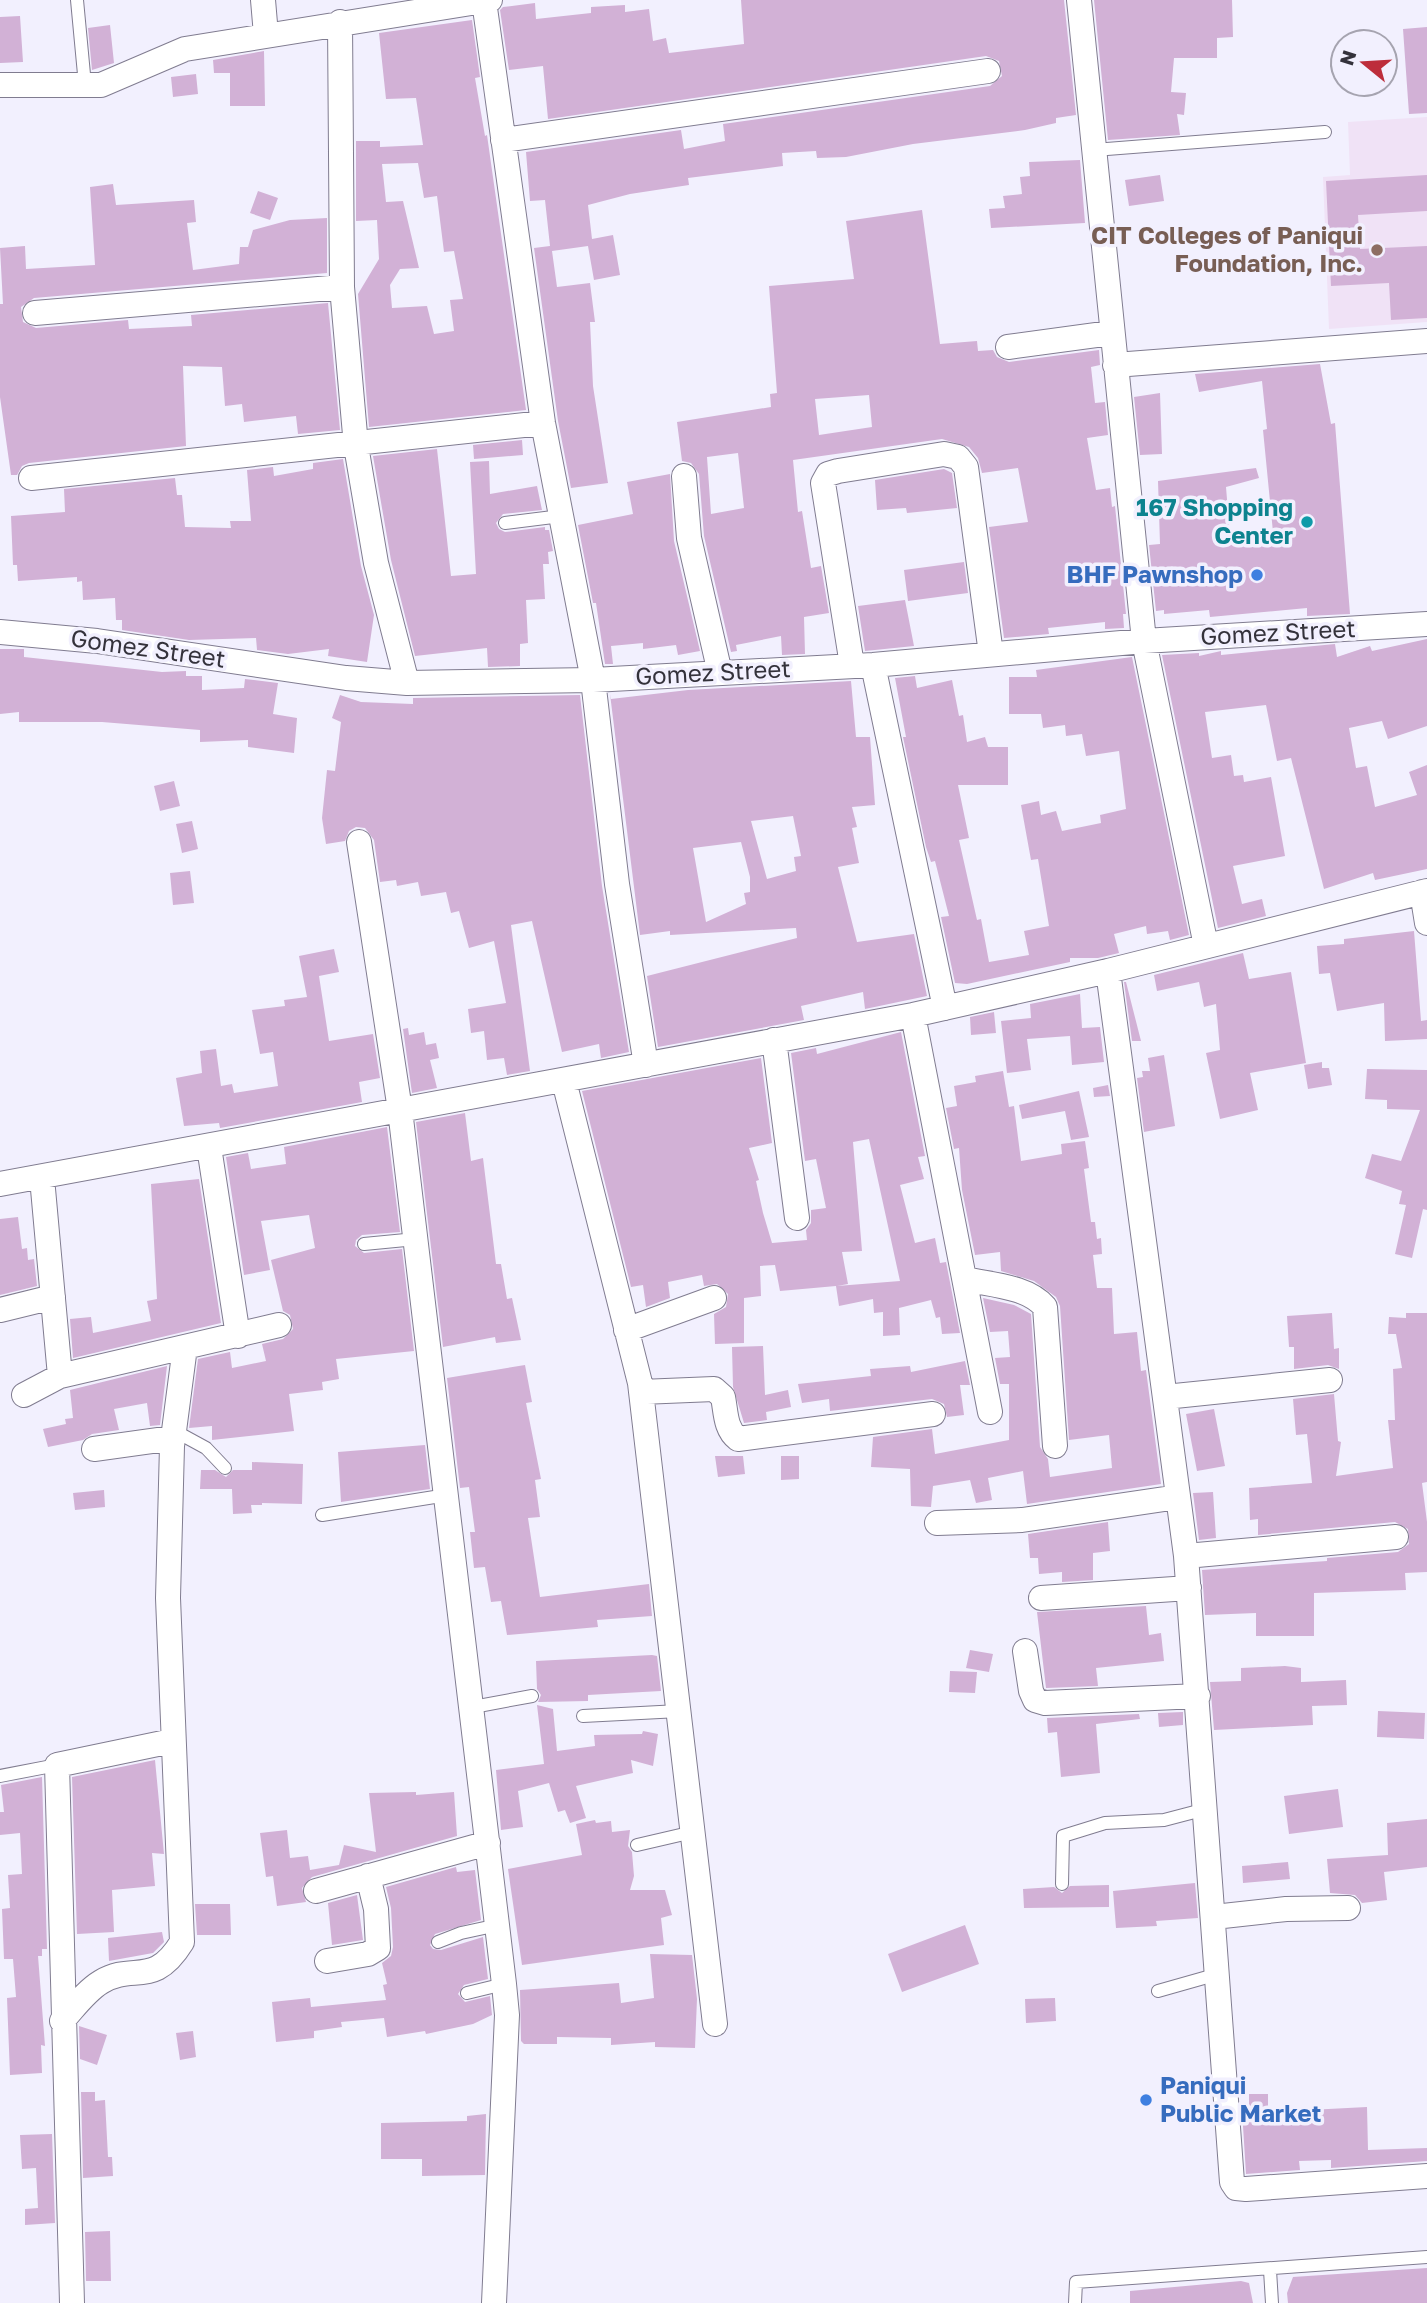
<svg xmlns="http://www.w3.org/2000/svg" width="1427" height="2303" font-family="'Golos Text',sans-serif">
<rect width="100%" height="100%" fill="#f2f0fe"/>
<path fill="#f0e2f6" d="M1427,117V322L1329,329L1323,177L1350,175L1348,122Z"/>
<path fill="#d2b1d6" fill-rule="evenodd" d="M741,0H1064L1076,115L1056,118V123L1025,130L913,144L846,157L817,158L816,151L782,153L783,166L688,178L689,185L630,194L588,205L592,239L613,235L620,275L594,280L588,246L552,251L557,287L590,283L595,322H590L593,386L608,483L571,488L558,421L534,248L550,246L545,200L530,201L526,152L681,130L684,149L725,141L723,124L990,86L1002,76L999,61L986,56L548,119L543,66L509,70L500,10L503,7L535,3L536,19L591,13V7L625,5V12L649,9L653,41L666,38L669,53L744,44Z
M1094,0H1232L1233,37L1217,38V58H1174L1171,92L1186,93L1184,115L1177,114L1180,135L1108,140Z
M20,16L23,62L0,63V17Z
M472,20L480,77L475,78L485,136L487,135L526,410L369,427L358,294L379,259L377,220L356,221V141H380V147L423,145L416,98L386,99L379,33ZM418,163L424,198L437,196L444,252L454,251L463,299L450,300L454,331L434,334L427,306L392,308L390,285L400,269L419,268L403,201L386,202L382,164Z
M110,25L114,63L92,70L88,28Z
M1427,27V113L1409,114L1403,29Z
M264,51L265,106H230V73H214L213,60Z
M196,74L198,94L173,97L171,77Z
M1080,160L1085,223L991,228L989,209L1005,208L1003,196L1022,194L1020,177L1030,176L1029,162Z
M1160,175L1164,201L1129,206L1125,180Z
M1427,175V211L1358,215L1360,249L1427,246V318L1391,320L1389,283L1331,286L1326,181Z
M113,184L116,205L194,200L196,222L187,223L193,270L239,264L240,247H248L253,230L290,220L327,218V273L34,298L21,307L23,322L36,328L128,320L129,329L192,326L191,315L328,303L340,430L298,434L296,416L244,422L242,404L225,406L222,367L183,366L186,446L29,463L22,466L17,475H11L0,397V304H3L0,248L25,246L26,269L95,265L90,187Z
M258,191L278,198L270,220L250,213Z
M922,210L940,344L977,341L978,351L993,350L997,357L1009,362L1099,350L1100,365L1091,367L1095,403L1105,402L1108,435L1087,438L1096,490L1110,488L1112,507L1115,506L1126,614H1123L1124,628L1105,629V622L1048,628L1049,634L1004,638L989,527L1028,522L1018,468L982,473L978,458L969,447L942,439L793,460L798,512L802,511L811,568L821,566L829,613L804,617L805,654L782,655L781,636L736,645L737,651L731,652L704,536L699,474L691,463L682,461L677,422L771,407L770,394L777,393L769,286L854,279L846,221ZM869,395L872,427L819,435L815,399ZM738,453L744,508L711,514L707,457Z
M1320,364L1331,424L1335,423L1350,614L1307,616V608L1210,617L1209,610L1164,614V610L1156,611L1149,545L1160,544L1158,481L1256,468L1259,478L1226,487L1230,536L1273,532L1263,430L1267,429L1262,381L1199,392L1195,374Z
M1160,393L1162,454L1140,455L1134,397Z
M522,440L523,455L474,459L473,445Z
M437,449L451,576L476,574L470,462L489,461L490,494L537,486L542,510L503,514L496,523L499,529L505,532L545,527V530H549L553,551L548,552L549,564H543L545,599L526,600L528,643L520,644V666L488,667L487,648L415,656L391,560L373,456Z
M343,459L361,566L374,615L367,662L328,656L329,649L288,654L257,650L256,638L189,640L122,630V620H116L115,598L83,600L82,581L77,582V577L18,581L17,565H13L11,516L65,512L64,489L175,478L177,495H182L185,527L231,528L230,521H251L247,470L273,467L274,476L313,469V463Z
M944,469L952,473L957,508L907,513L906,508L877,510L875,480Z
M670,474L674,541L700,651L678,655L676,645L643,649V643L611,646L613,664H605L596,603H593L578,525L633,514L627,482Z
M964,562L968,593L908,601L904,570Z
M905,600L914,646L865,651L858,606Z
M1427,639V726L1388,739L1382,721L1349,728L1356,768L1367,766L1375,807L1417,795L1409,772L1427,765V869L1375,880L1373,873L1324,889L1291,758L1277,761L1266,705L1205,712L1212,758L1231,755L1234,776L1243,775L1244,782L1271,777L1285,856L1233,866L1242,904L1262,899L1266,916L1218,928L1162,655L1199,653V656L1221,651V655L1335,644L1337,657L1370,646L1372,651Z
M0,649H24V657L162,672L186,671V676H202V690L244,688L245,679L278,683L273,714L297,718L294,753L248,747V740L200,742V730L102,722H19V712L0,714Z
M1132,657L1189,935L1170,940L1168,931L1147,934L1146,926L1114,934L1119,953L1098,958H1070V962L967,984L955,983L941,917L949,916L935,861L931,862L926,847L903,737H906L895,678L915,676L917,688L952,680L959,716L963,715L967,742L985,737L988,747H1008V785H958L969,838L959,840L977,920L981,919L989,962L1029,955L1024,931L1049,926L1038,859L1031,860L1021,805L1039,801L1041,815L1056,811L1062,831L1101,823L1100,815L1126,809L1119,751L1086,756L1082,734L1066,736L1065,725L1043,728L1041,714H1009V677H1037L1036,670Z
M851,681L856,737H870L875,805L852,807L857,827L852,828L859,863L838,867L857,942L914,934L927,996L865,1009L863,992L801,1006L804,1020L658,1047L647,976L797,938L796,928L670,935V931L640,935L610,694L611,699L688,690ZM793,816L801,856L794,857L796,871L767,879L751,821ZM741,842L750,877V892L744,893L746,904L706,922L693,848Z
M340,695L361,702L413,704V698L580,695L602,886L629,1052L601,1058L599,1044L562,1052L532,921L511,925L530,1071L507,1075L504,1058L487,1060L484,1031L471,1033L468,1009L506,1003L494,941L469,948L459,911L451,913L446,892L421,896L418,882L397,886L396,880L380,882L374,840L365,828L356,827L349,831L345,841L326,844L322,818L327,770L335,771L341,722L332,718Z
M174,781L180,806L160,811L154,786Z
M192,821L198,849L182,853L176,824Z
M190,871L194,903L173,905L170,873Z
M1414,931L1421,1021L1427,1020V1039L1385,1041L1384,1003L1337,1011L1330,973L1319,974L1317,946L1344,944V939Z
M334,949L339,972L319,976L329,1041L373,1034L380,1078L359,1082L362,1102L220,1128L219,1123L184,1126L176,1078L202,1073L200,1051L216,1049L221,1086L232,1084L234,1093L278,1086L273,1052L260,1054L252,1010L285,1006L284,1000L307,997L299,956Z
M1243,953L1249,979L1291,972L1306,1063L1250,1073L1258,1110L1220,1119L1206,1053L1220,1050L1216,1004L1204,1007L1199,982L1157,991L1154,975Z
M1124,982H1126L1141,1041H1132Z
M1080,994L1082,1028L1100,1027L1104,1062L1072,1065L1070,1036L1027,1039L1031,1070L1007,1073L1001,1021L1031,1018L1030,1004Z
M994,1012L996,1033L971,1035L970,1017Z
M408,1028L409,1035L424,1032L426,1045L436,1043L439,1058L430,1060L437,1088L412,1093L403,1029Z
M901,1032L925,1156L918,1157L924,1179L900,1185L915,1243L935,1238L940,1263L946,1262L960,1333L942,1334L940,1317L936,1318L931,1300L899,1308L900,1335L883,1336V1312L874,1313L873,1299L839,1306L836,1286L780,1291L775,1265L760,1266L761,1296L744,1298V1343L715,1344L714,1314L726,1307L728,1294L717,1284L704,1286L702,1275L668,1282L670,1298L646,1307L643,1285L631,1287L582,1091L761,1058L772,1143L749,1148L759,1180L756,1181L763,1213L772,1243L807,1240L806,1230L811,1223V1210L826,1208L816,1159L805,1161L791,1053L816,1048L817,1054ZM869,1139L900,1281L837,1286L848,1284L842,1252L862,1251L853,1142Z
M1164,1055L1175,1126L1144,1132L1137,1078L1143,1077L1142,1071H1150L1148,1058Z
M1322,1062V1068H1329L1332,1085L1308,1089L1304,1065Z
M1367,1069L1427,1070V1210L1423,1209L1412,1258L1395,1254L1406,1205L1399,1204L1402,1191L1365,1178L1372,1154L1401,1161L1420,1110L1387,1109V1100L1365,1099Z
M1003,1071L1009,1107L1014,1106L1021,1161L1062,1154L1061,1144L1085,1141L1089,1168L1084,1169L1091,1222H1095L1097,1239L1101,1238L1102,1254L1093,1255L1097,1288H1112L1114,1334L1137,1332L1141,1371L1146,1370L1161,1484L1027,1504L1023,1471L988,1478L992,1500L976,1503L970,1480L933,1486L931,1507L911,1506L910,1469L871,1467L873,1437L932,1429L935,1454L1009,1440V1384H1000L995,1358L1010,1357L1008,1331L990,1332L983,1298L1014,1305L1031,1314L1040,1447L1048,1459L1050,1477L1112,1468L1109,1435L1069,1440L1060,1306L1056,1297L1034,1281L1001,1271L1000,1252L975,1255L962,1190L959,1148L954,1149L946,1108L957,1106L954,1086L976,1082L975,1076Z
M1108,1085L1110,1096L1094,1097L1093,1088Z
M1079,1091L1089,1137L1071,1140L1065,1111L1022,1119L1019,1105Z
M465,1113L471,1161L483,1158L496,1264H501L507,1299L512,1298L521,1340L496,1343L495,1337L443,1347L416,1122Z
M387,1127L400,1232L362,1235L356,1240L355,1246L364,1253L402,1249L414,1351L336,1359L339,1379L322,1382L323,1390L289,1394L294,1431L212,1440V1426L189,1428L198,1359L230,1352L232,1368L266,1361L262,1344L283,1339L293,1329L290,1315L283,1311L271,1260L315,1248L309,1215L261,1221L270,1270L244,1275L226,1157L248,1153L251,1169L286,1164L284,1147Z
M199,1179L221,1323L73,1358L70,1319L91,1317L93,1333L151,1321L147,1301L157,1299L151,1184Z
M18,1217L22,1249L27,1248L28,1260L34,1259L37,1286L0,1295V1219Z
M1332,1313L1334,1349L1339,1348V1369L1328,1365L1294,1369V1347H1289L1287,1316Z
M1406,1313H1427V1482L1422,1483L1427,1522V1572L1405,1573L1406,1590L1314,1593V1636H1256V1613L1205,1615L1202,1570L1327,1561V1558L1398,1552L1409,1544L1408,1529L1395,1522L1258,1535V1519L1250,1520L1249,1488L1312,1483L1307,1434L1296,1435L1293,1399L1334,1394L1338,1441L1341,1442L1336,1476L1393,1468L1388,1420H1395L1393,1369L1402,1368L1396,1334H1388L1389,1317L1406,1318Z
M763,1346L765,1395L788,1390L791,1407L766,1412L767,1420L744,1423L733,1387L732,1347Z
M965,1361L970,1385H960L964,1415L947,1417L944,1404L932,1399L830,1411L829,1399L802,1403L798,1384L871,1376L870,1369L910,1366L911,1372Z
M525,1365L532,1402L526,1403L541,1479L535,1480L540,1517L528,1518L540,1597L649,1584L652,1616L597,1620L598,1627L507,1635L501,1601L491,1602L485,1567L474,1568L470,1532H475L469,1487L460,1488L447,1378Z
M167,1366L160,1425L150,1426L147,1403L114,1409L119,1430L92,1434L83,1440L48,1447L43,1429L66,1424L65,1419L73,1418L70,1390Z
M1214,1409L1225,1466L1197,1471L1186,1414Z
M425,1445L430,1489L341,1502L338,1452Z
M715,1456H743L745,1474L718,1477Z
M781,1456H799V1479L781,1480Z
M252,1462L303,1464L302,1504L262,1503V1505H251L252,1513L233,1514L232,1489H200L201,1470H215L226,1477L233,1470H252Z
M104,1490L105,1507L75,1510L73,1493Z
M1213,1492L1216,1538L1199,1540L1193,1493Z
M1108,1522L1110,1551L1093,1553V1580L1062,1582V1572L1039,1574L1038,1558H1030L1028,1534Z
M1146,1606L1149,1635L1161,1633L1164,1661L1096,1668L1098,1686L1046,1688L1037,1612Z
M970,1650L993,1654L989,1672L966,1668Z
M652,1655L657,1656L661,1691L588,1695V1701L538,1702L541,1695L537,1689L536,1661Z
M1285,1666L1301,1668V1682L1346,1680L1347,1705L1312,1706L1313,1725L1214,1730L1210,1682L1241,1681V1668Z
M950,1671L977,1672L975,1693L949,1692Z
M537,1705L553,1709L557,1751L595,1746L594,1735L642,1734L643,1731L658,1734L653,1766L631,1760L633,1773L576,1786L586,1818L570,1823L565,1810L558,1812L549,1783L518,1791L523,1827L501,1830L496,1770L544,1764Z
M1378,1711L1425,1713L1424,1739L1377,1737Z
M1183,1712V1725L1159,1727L1158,1713Z
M1139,1714L1140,1719L1096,1724L1100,1773L1061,1777L1057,1732L1048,1733L1047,1718Z
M155,1760L164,1854L152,1853L155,1886L112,1890L114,1932L77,1934L72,1777Z
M42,1777L47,1949H42V1956H38L45,2046L41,2045L42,2073L10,2075L7,1998L16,1997L13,1959H4L2,1909L10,1908L8,1875L22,1874L20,1833L0,1835V1812H4L1,1785Z
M1338,1789L1343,1827L1289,1834L1284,1796Z
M416,1792V1795L454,1792L457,1836L312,1877L302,1888L306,1902L277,1906L273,1876L266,1877L260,1833L287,1830L290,1858L308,1856L310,1870L339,1865L344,1845L376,1852L369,1793Z
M1427,1819V1867L1384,1872L1387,1900L1362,1903L1355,1895L1330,1893L1327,1859L1388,1855L1387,1823Z
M595,1820L596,1823L611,1821L612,1832L630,1830L628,1846L632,1852L634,1876L630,1890H665L672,1915L661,1918L664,1945L522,1965L508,1869L582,1855L576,1824Z
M1288,1862L1290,1879L1243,1883L1242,1866Z
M456,1867L457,1872L475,1870L481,1920L435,1934L430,1945L433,1949L441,1950L483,1937L488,1979L464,1985L458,1994L465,2002L490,1996L492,2015L473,2024L426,2034L425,2031L387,2037L384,2018L341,2022L342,2027L314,2031V2038L276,2042L272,2002L310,1998L311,2007L386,2000L383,1985L387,1984L382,1963L391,1956L393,1947L391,1908L386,1887Z
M1195,1883L1198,1918L1156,1921L1157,1926L1116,1928L1113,1891Z
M1109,1885V1907L1024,1908L1023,1889L1054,1887L1062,1893L1070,1886Z
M357,1895L363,1940L332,1945L328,1903Z
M195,1904H230L231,1935H197Z
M965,1925L979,1964L902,1992L888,1954Z
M162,1932L164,1942L153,1953L109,1961L108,1938Z
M650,1954L692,1955L697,1999L695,2048L655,2047V2042L611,2045V2038L557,2037V2044H524L521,2041L520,1990L619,1983L621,2003L654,1998Z
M1055,1998L1056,2021L1026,2023L1025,1999Z
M79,2026L107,2035L97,2065L80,2059Z
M193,2031L196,2057L180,2060L176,2033Z
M81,2092H95V2101L105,2100L108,2157H112L113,2176L83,2178Z
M1249,2094H1268V2112L1367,2107L1368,2150L1427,2148V2161L1331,2168V2160L1299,2161L1300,2170L1246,2174L1242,2110L1249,2109Z
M486,2114L485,2175L422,2176V2159H381V2123L467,2121V2116Z
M52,2134L55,2223L25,2225V2209L38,2208L36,2168L22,2169L20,2135Z
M110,2231L111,2281H86L85,2232Z
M1427,2268V2303H1288L1287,2293L1293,2277Z
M1241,2281L1249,2283L1253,2303H1130V2291Z"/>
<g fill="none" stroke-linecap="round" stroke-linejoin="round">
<g stroke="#807c90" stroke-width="14">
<path id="lane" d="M77,0L85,85
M1094,150L1325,132
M505,523L561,516
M364,1244L416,1239
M173,1430L206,1448L225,1468
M322,1515L447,1495
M473,1707L532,1696
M583,1716L679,1711
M0,1776L57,1765
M637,1845L693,1832
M1062,1884L1063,1836L1105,1823L1164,1820L1206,1809
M438,1942L461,1933L498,1925
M1158,1991L1218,1974
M467,1993L504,1984
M1270,2270L1272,2303
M1075,2303L1076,2282L1427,2257"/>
</g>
<g stroke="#807c90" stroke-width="26">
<path id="street" d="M263,0L266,35
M1079,0L1144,641L1206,946
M484,1L543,423L593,680L617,884L646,1065
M340,22L342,287L356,446L376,563L407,683
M0,85H101L185,49L490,0
M503,140L988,71
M35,313L342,287
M1008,347L1111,333
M1115,365L1427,341
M684,476L689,538L720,673
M31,478L543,423
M0,632L97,641L346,678L407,683L593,680L873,665L1144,641L1427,624
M852,665L823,483L828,474L838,471L944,454L958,457L966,467L991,654
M873,665L945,1008
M359,842L400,1110L504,1984L507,2015L494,2303
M1422,892L1427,923
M1108,971L1186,1556L1232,2182L1236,2188L1246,2189L1427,2176
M913,1015L990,1412
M774,1040L797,1218
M564,1081L640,1383L715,2024
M209,1147L238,1336
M42,1178L60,1376L279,1325
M0,1184L913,1015L1108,971L1427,891
M965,1279C991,1285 1027,1286 1045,1307L1055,1446
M0,1310L53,1297
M626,1330L714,1298
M641,1392L714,1389L723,1397C726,1412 725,1429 738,1439L933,1414
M24,1395L60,1376
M1165,1397L1330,1380
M94,1449L173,1438
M937,1523L1022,1520L1178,1497
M1186,1556L1396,1537
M1041,1598L1189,1588
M1025,1651L1031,1691L1035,1700L1045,1703L1198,1696
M316,1891L488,1843
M1214,1917L1286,1909L1348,1908
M327,1961L368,1954L378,1948L376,1909L368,1876
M62,2021C74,2008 86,1991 101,1982C134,1962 153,1989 182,1942L168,1598L172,1446L185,1347
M72,2303L57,1765L172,1741"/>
</g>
<use href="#lane" stroke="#fff" stroke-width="12"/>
<use href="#street" stroke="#fff" stroke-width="24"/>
</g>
<circle fill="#8d6e63" stroke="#f2f0fe" stroke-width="2.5" cx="1377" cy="250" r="7"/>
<circle fill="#0f9aa8" stroke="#f2f0fe" stroke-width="2.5" cx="1307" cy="522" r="7"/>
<g fill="#3f7fe0" stroke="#f2f0fe" stroke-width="2.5">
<circle cx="1257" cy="575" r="7"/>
<circle cx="1146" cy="2100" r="7"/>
</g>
<g text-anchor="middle" stroke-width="7" stroke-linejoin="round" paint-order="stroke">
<g font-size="24" font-weight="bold" fill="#785e54" stroke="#f2f0fe" text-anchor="end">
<text x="1363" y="244">CIT Colleges of Paniqui<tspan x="1363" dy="28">Foundation, Inc.</tspan></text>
</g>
<g font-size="24" font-weight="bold" fill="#0d838f" stroke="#f2f0fe" text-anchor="end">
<text x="1293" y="516">167 Shopping<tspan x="1293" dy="28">Center</tspan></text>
</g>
<g font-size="24" font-weight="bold" fill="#366cbe" stroke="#f2f0fe" text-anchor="end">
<text x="1243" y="583">BHF Pawnshop</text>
<text x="1160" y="2094" text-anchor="start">Paniqui<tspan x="1160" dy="28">Public Market</tspan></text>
</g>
<g font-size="24" fill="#34323b" stroke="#f2f0fe">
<text transform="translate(1278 633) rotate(-3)" y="8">Gomez Street</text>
<text transform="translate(148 649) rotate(8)" y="8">Gomez Street</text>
<text transform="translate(713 673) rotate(-3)" y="8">Gomez Street</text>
</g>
</g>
<g transform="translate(1364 63) rotate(288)"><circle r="33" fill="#f2f0fe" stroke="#a6a4b0" stroke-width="2"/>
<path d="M0-5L12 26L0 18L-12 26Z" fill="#bd2d3b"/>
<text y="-10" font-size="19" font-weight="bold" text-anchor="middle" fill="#34323b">N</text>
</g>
</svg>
